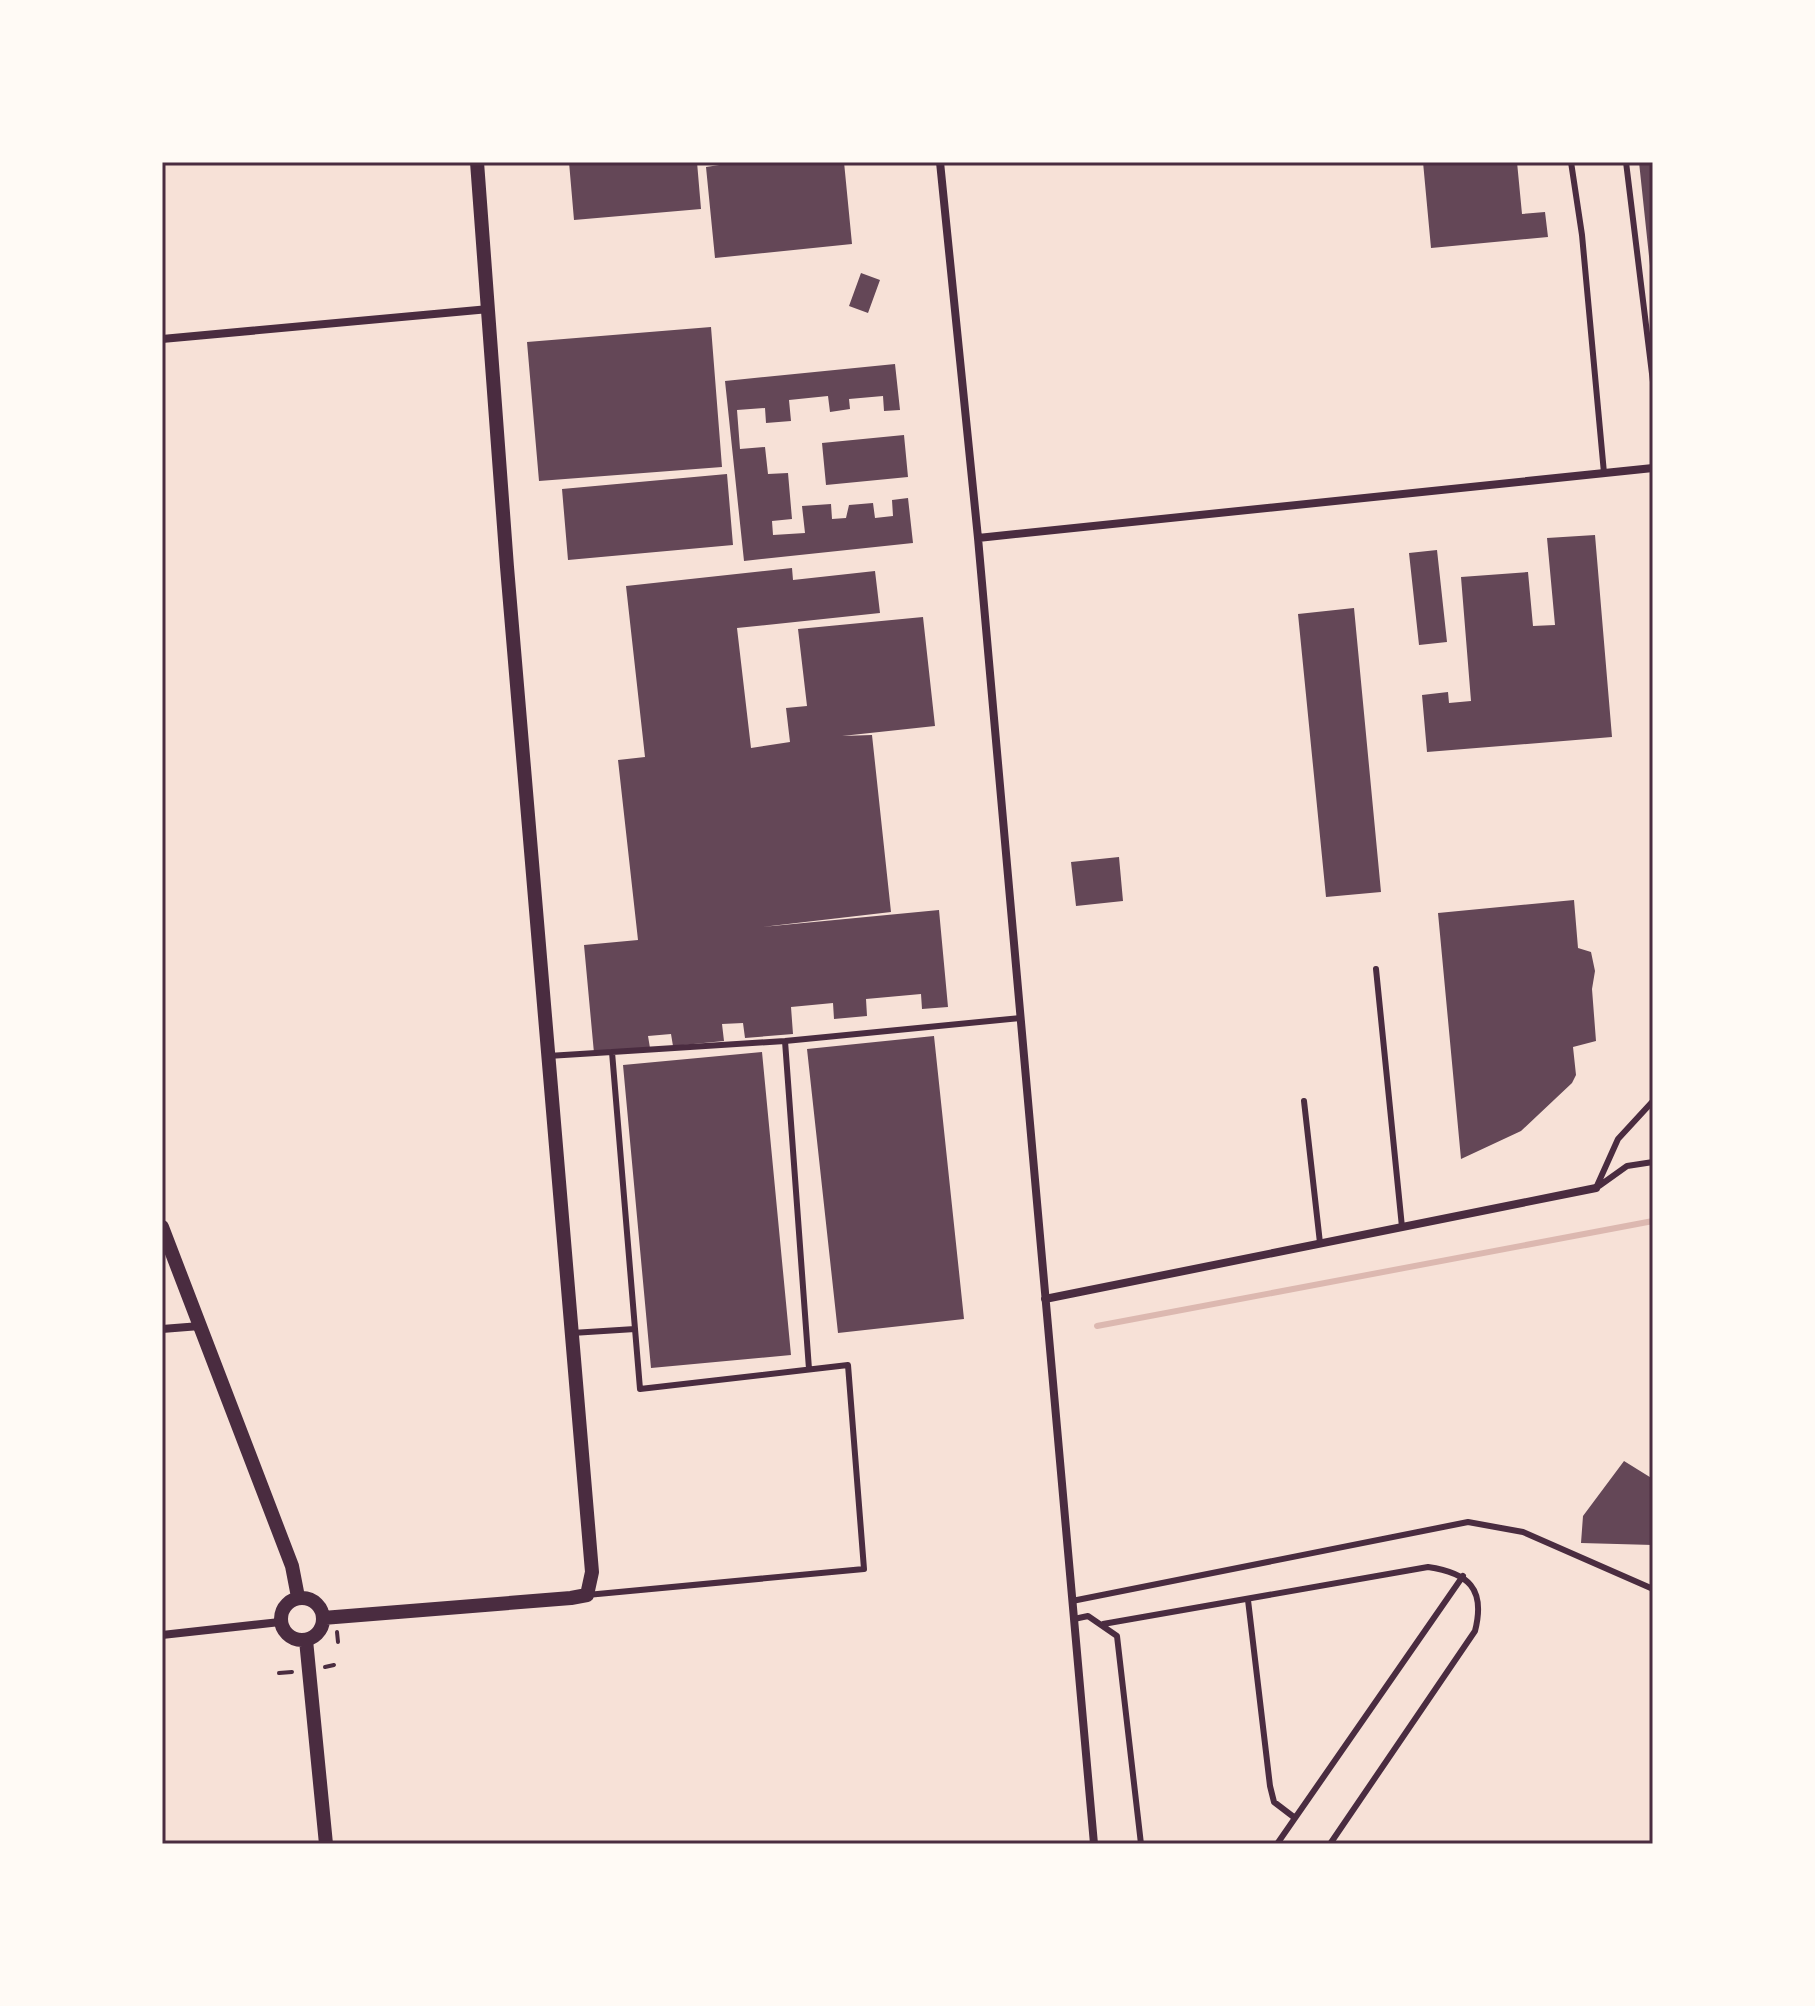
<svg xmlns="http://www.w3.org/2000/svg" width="1815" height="2006" font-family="'IBM Plex Sans',sans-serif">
<rect width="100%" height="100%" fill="#f7e1d7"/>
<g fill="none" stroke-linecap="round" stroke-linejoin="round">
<path stroke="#dcb8b0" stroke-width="6" d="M1097,1326L1653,1221"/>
</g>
<path fill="#644757" d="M569,162H697L701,209L574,220Z
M739,162H844L852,244L715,258L706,167Z
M1423,162H1517L1522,214L1545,212L1548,237L1431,248Z
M1639,162H1653V275H1651Z
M861,273L880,280L868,313L849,306Z
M711,327L722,467L539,481L527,342Z
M895,364L900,410L884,411L883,396L849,399L850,409L830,412L828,396L789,400L791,421L766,423L765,408L737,410L740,449L765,447L768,474L788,473L792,519L772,521L773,535L805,533L802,506L831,504L832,519L846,518L849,505L873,503L875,518L893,516L892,500L908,498L913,543L744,561L725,381Z
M904,435L908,477L826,485L822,443Z
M727,474L733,545L568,560L562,489Z
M1595,535L1612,737L1427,752L1422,695L1448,692L1449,703L1471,701L1461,577L1528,572L1533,626L1555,625L1547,538Z
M1437,550L1447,642L1419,645L1409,553Z
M792,568L793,580L875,571L880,613L737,628L751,748L790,742L786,708L807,706L798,629L923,617L935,726L842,736L872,735L891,912L762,927L939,910L948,1007L922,1009L921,994L866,999L867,1016L834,1019L833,1003L791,1007L793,1034L745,1038L743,1023L722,1024L724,1041L673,1046L671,1034L648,1036L650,1048L594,1053L584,945L638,940L618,760L645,757L626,586Z
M1354,608L1381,892L1326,897L1298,614Z
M1119,857L1123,901L1076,906L1071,862Z
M1574,900L1578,948L1591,952L1595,971L1592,989L1596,1041L1573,1047L1576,1075L1572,1083L1521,1131L1461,1159L1438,913Z
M934,1036L964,1319L838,1333L807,1049Z
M762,1052L791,1355L651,1368L623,1065Z
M1624,1461L1653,1479V1545L1581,1543L1583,1516Z"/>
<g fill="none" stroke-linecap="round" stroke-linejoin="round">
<path stroke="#4a2c40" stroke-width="4" d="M337,1632L338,1642
M325,1667L334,1665
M279,1673L292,1672"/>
<path stroke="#4a2c40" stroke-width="6" d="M1571,162L1582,235L1604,473
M1626,162L1653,382
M1376,969L1402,1227
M785,1041L809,1369
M612,1052L785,1041L1020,1018
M548,1056L612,1052L640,1389L848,1365L864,1569L587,1595
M1304,1101L1320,1243
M1599,1186L1627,1166L1653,1162
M1596,1188L1618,1139L1653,1101
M572,1333L635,1329
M1248,1600L1270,1786L1274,1802L1295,1818
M1072,1601L1468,1522L1523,1532L1653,1589
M1074,1619L1088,1616L1117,1636L1141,1844
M1103,1624L1428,1567C1468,1573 1486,1588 1475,1631L1330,1844
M1277,1844L1463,1576"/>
<path stroke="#4a2c40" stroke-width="8" d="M940,162L978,538L1094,1844
M162,339L489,309
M978,538L1653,468
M1045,1299L1596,1188
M162,1329L200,1326
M162,1635L280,1622"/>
<path stroke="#4a2c40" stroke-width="14" d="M162,1227L292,1566L298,1597
M281 1619a21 21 0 1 1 42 0a21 21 0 1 1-42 0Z
M323,1618L571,1598L587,1595L592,1572L507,567L477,162
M306,1640L326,1844"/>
</g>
<rect width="1815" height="2006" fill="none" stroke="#fffaf5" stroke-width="328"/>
<rect x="164" y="164" width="1487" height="1678" fill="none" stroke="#4a2c40" stroke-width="3"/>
</svg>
